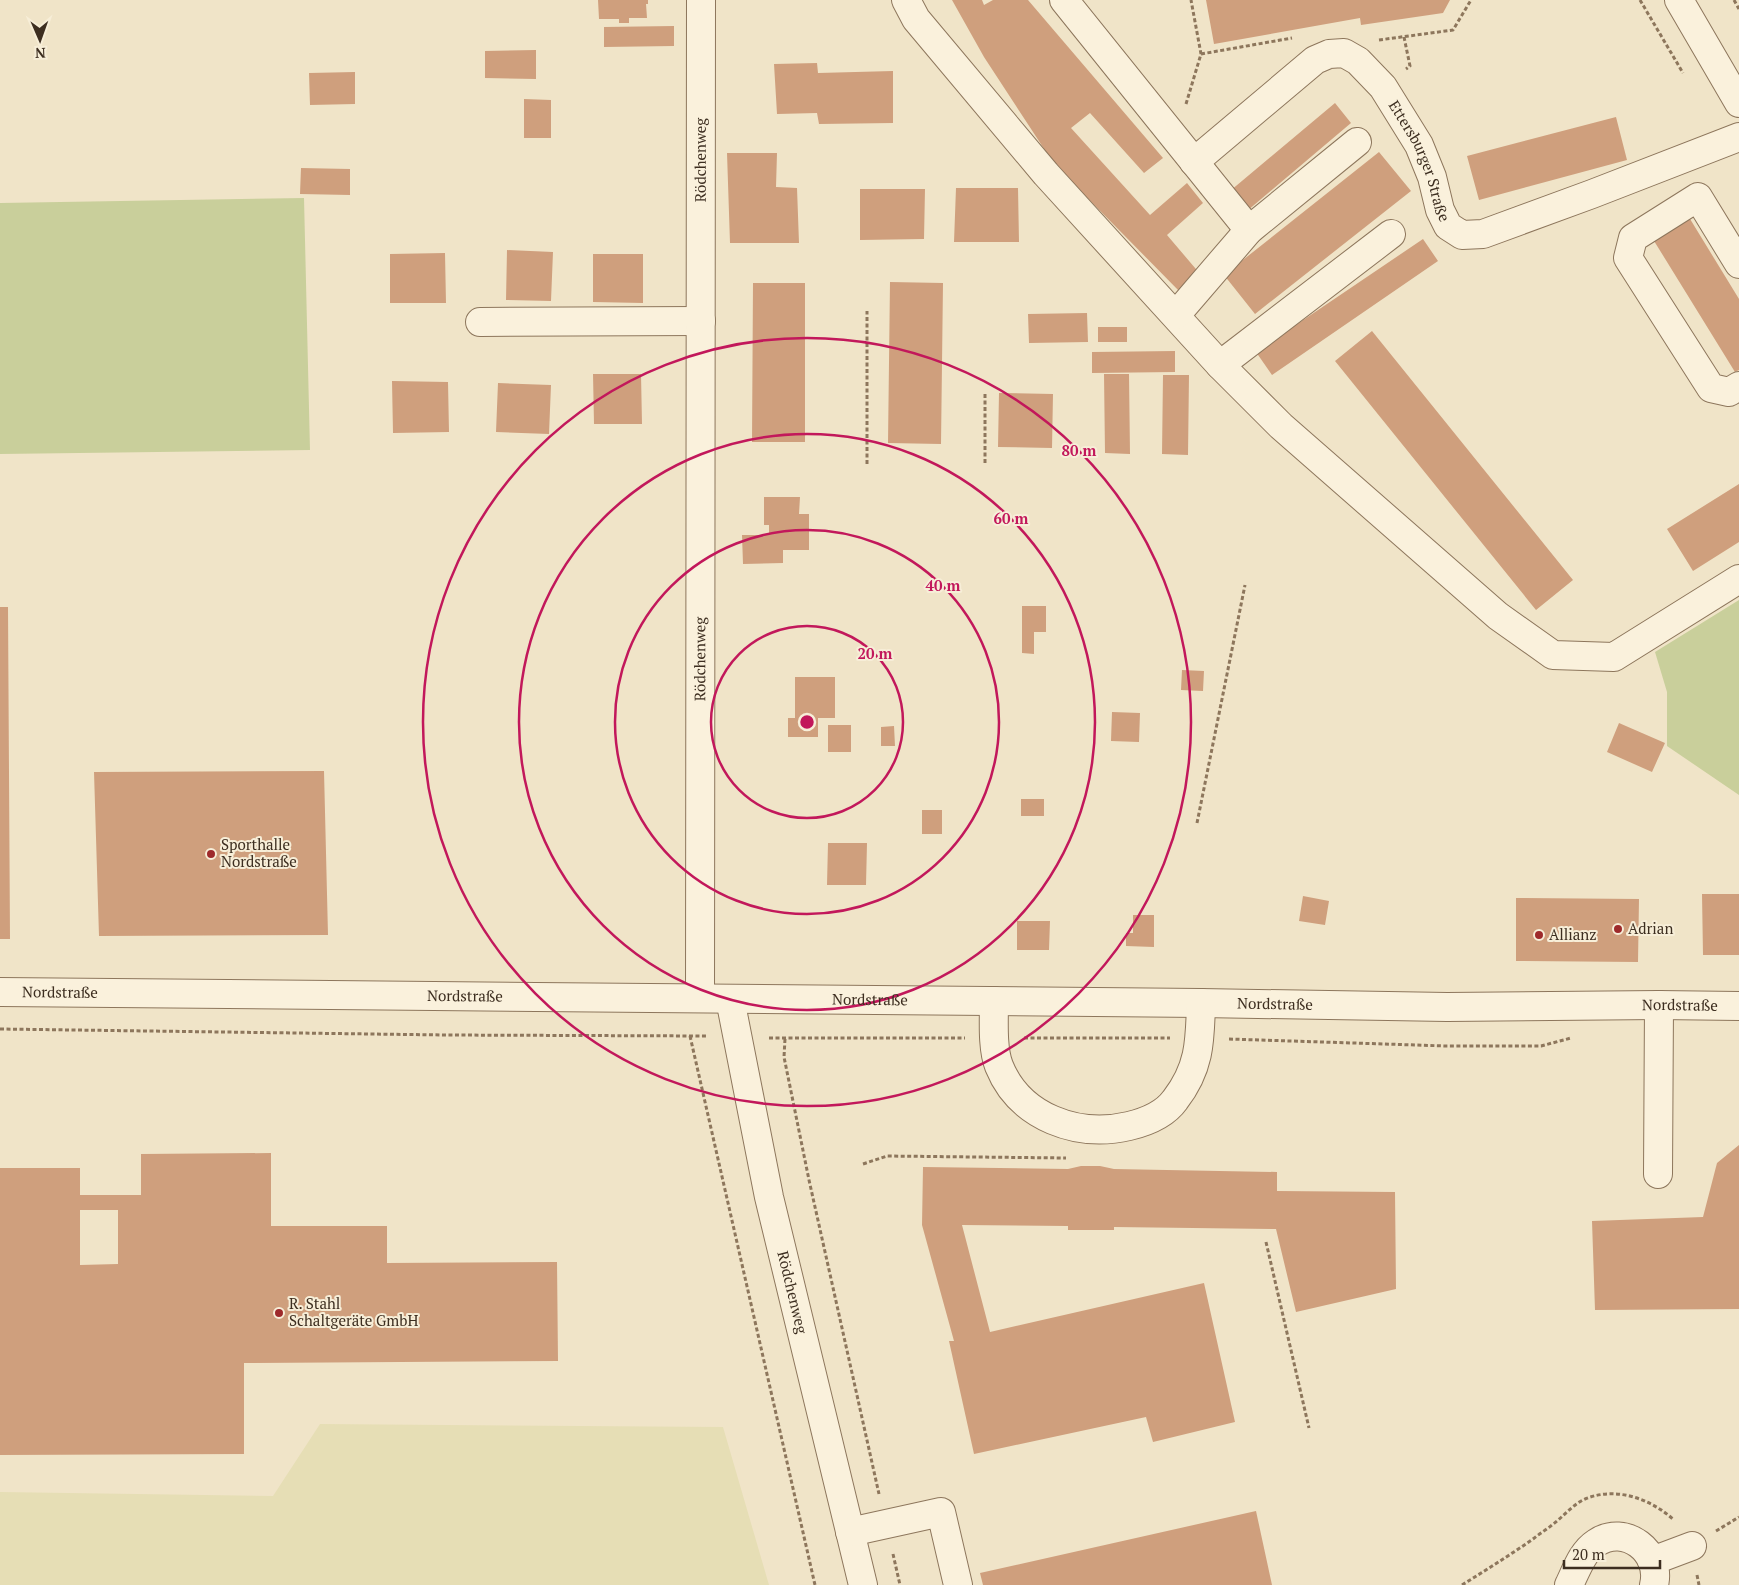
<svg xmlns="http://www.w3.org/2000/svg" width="1739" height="1585" font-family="'PT Serif',serif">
<rect width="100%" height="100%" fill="#f0e4c8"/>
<path fill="#e6deb5" d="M320,1424L723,1427L769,1585H0V1492L273,1496Z"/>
<path fill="#c9cf9b" d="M304,198L310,450L0,454V203Z
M1739,600V795L1667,746V692L1655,652Z"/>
<path fill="#cf9f7d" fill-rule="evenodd" d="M598,0H648V4H646L647,18H629V23H619V19H599Z
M952,0H982L984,5L993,0H1028L1163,158L1144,173L1090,113L1071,128L1150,215L1187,183L1203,203L1167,235L1201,275L1181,293L1054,164L984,57Z
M1206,0H1450L1443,13L1361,25L1360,18L1214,44Z
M674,26V46L604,47V27Z
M536,50V79L485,78V51Z
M817,63L818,73L893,71V123L819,124L817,113L777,114L774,64Z
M355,72V104L310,105L309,73Z
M524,99L551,100V138H524Z
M1335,103L1351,123L1247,211L1230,191Z
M1616,117L1627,160L1479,200L1467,156Z
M1379,152L1411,191L1255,314L1224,275Z
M727,153H777L776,187L797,188L799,243H730Z
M301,168L350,169V195L300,194Z
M956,188H1018L1019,242H954Z
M860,189H925L924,239L860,240Z
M1687,214L1739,299V370L1735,372L1651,236Z
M1423,239L1438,261L1272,375L1256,352Z
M507,250L553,252L551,301L506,300Z
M445,253L446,303H390V254Z
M593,254H643V303L593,302Z
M890,282L943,283L941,444L888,443Z
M753,283H805V442H752Z
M1087,313L1088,342L1029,343L1028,314Z
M1098,327H1127V342H1098Z
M1372,331L1573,580L1536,610L1335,361Z
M1175,351V372L1092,373V352Z
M593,374H641L642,424H594Z
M1104,374H1129L1130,454L1105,453Z
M1163,375H1189L1188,455L1162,454Z
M392,381L448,382L449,432L393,433Z
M498,383L551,385L549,434L496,432Z
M999,393L1053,394L1052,448L998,447Z
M1739,484V542L1693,571L1667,529Z
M764,497H800L799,514H809V550H783V563L743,564L742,535H769V525H764Z
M1022,606H1046V632H1034V654L1022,653Z
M0,607H8L10,939H0Z
M1182,670L1204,671L1203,691L1181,690Z
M795,677H835V718H818V737H788V718H795Z
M1112,712L1140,713L1139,742L1111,741Z
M1619,723L1665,743L1652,772L1607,752Z
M828,725H851V752H828Z
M894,726L895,746H881V727Z
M324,771L328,935L99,936L94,772Z
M1021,799H1044V816H1021Z
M922,810H942V834H922Z
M828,843H867L866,885H827Z
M1702,894H1739V955H1703Z
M1303,896L1329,901L1325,925L1299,921Z
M1516,898L1639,899L1638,962L1516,961Z
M1133,915H1154V947L1126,946V933H1133Z
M1017,921H1050L1049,950H1017Z
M1739,1145V1309L1595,1310L1592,1221L1703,1217L1717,1163Z
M271,1153V1226H387V1263L557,1262L558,1361L244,1363V1454L0,1455V1168H80V1195H141V1154ZM80,1210H118V1264L80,1265Z
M1081,1166H1100L1114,1169L1277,1172V1191L1395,1192L1396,1289L1296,1312L1276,1229L1114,1227V1230H1068V1226L962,1225L990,1332L1204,1283L1235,1422L1153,1442L1146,1417L974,1454L949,1341H954L922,1225L923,1167L1068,1169Z
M1256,1511L1272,1585H983L980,1573Z"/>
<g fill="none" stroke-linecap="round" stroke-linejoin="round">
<g stroke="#8d765c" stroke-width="30">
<g id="minor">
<path d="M906,0L916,19L1046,174L1220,365L1281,426L1498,616L1553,655L1614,657L1739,579"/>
<path d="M1064,0L1249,230"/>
<path d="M1679,0L1739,103"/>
<path id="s1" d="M1194,162L1315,60L1329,54L1344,53L1358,61L1383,87L1419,145L1432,177L1440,210L1448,226L1462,235L1483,234L1592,194L1739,137"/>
<path d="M1739,264L1698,197L1633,238L1628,258L1711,388L1729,392L1739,386"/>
<path d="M1176,315L1249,230L1357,142"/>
<path d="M480,322L701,321"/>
<path d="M1220,365L1391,234"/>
<path id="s2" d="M0,992L1201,1003L1447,1007L1659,1005L1739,1006"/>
<path id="s3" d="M700,998L701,0"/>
<path id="s4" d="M730,999L769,1197L863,1585"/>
<path d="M994,1001C994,1020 992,1048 999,1066C1020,1118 1078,1138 1129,1126C1146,1122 1165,1114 1175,1100C1200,1068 1200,1041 1201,1003"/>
<path d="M1658,1174L1659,1005"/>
<path d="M850,1532L941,1512L958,1585"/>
<path d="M1652,1561L1692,1546"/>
<path d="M1569,1585C1576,1571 1582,1552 1596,1543C1625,1523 1662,1552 1654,1585"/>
</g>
</g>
<path stroke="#8d765c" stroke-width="3" stroke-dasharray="4 2.5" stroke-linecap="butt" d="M1640,0L1683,73
M1734,0L1739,9
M1404,37L1410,66L1406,69
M1379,40L1453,30L1471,0
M1201,54L1292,38
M1186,104L1201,54L1191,0
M985,394V465
M867,464V311
M1197,823L1245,585
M0,1029L445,1035L708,1036
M690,1036L815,1585
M769,1038H965
M1024,1038H1170
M785,1039L784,1057L809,1180L879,1494
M1229,1039L1446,1046H1541L1571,1038
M863,1164L887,1156L1066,1158
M1266,1242L1309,1428
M1716,1531L1739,1517
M893,1554L900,1585
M1697,1575L1699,1585
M1462,1585C1486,1570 1510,1555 1533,1539C1539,1534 1546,1530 1552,1525C1563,1517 1572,1505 1585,1499C1616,1486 1651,1499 1674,1520"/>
<use href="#minor" stroke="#faf1dc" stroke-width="28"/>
</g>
<g fill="none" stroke="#c2185b" stroke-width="2.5">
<circle cx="807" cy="722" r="96"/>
<circle cx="807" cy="722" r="192"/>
<circle cx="807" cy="722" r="288"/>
<circle cx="807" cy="722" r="384"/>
</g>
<g fill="#9e2a2b" stroke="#f7eed8" stroke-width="2">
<circle cx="211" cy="854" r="5"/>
<circle cx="1618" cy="929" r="5"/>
<circle cx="1539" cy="935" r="5"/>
<circle cx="279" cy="1313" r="5"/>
</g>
<g text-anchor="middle" stroke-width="4" stroke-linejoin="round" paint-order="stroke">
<g font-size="15" fill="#3d2e20" stroke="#f7eed8">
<text dy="5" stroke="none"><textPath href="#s3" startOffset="838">Rödchenweg</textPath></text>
<text dy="5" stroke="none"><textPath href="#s1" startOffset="324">Ettersburger Straße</textPath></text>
<text dy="5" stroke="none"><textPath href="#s3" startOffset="339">Rödchenweg</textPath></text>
<text dy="5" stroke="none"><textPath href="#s2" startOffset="60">Nordstraße</textPath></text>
<text dy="5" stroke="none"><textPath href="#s2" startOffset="465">Nordstraße</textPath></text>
<text dy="5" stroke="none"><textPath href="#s2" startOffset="870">Nordstraße</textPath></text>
<text dy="5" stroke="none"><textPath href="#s2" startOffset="1275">Nordstraße</textPath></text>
<text dy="5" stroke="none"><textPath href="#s2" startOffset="1680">Nordstraße</textPath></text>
<text dy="5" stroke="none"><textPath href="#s4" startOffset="300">Rödchenweg</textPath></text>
</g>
<g font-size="15" fill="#3d2e20" stroke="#f7eed8" text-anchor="start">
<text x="221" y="850">Sporthalle<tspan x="221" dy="17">Nordstraße</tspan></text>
<text x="1628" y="934">Adrian</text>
<text x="1549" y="940">Allianz</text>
<text x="289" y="1309">R. Stahl<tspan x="289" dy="17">Schaltgeräte GmbH</tspan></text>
</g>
</g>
<circle cx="807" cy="722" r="8" fill="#c2185b" stroke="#f7eed8" stroke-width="2.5"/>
<g font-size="15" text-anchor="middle" font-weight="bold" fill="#c2185b" stroke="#f7eed8" stroke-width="4" stroke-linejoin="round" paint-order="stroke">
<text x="1079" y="456">80 m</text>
<text x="1011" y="524">60 m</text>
<text x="943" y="591">40 m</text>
<text x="875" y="659">20 m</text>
</g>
<g transform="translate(40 40) rotate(178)" stroke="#f7eed8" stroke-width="4" paint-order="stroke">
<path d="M0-4L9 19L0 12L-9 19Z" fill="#3d2e20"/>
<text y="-8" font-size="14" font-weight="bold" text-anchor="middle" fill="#3d2e20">N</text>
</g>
<path d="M1564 1560v8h96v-8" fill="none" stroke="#3d2e20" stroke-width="2.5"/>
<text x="1572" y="1560" font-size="15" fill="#3d2e20" stroke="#f7eed8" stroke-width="4" paint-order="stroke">20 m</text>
</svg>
